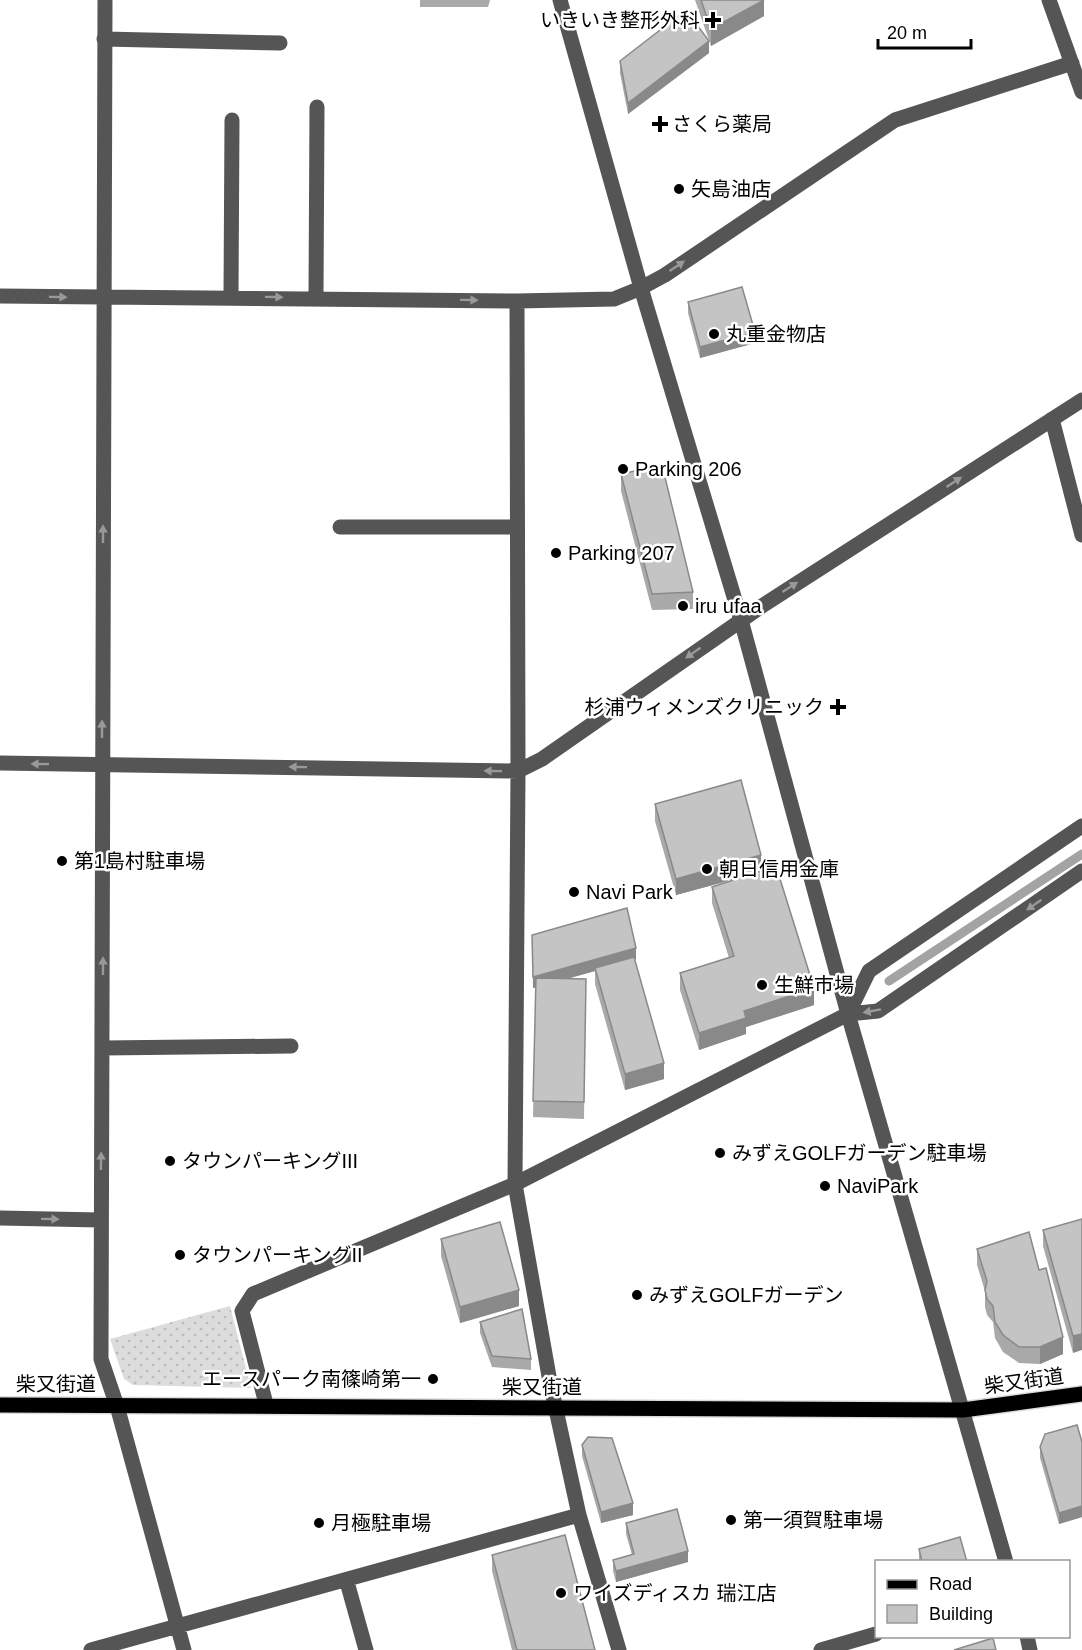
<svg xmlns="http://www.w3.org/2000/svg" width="1082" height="1650" font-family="Helvetica,'Noto Sans JP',sans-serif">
<defs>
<pattern id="grass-dots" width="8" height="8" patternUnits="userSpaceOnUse" patternTransform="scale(1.5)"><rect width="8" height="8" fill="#dcdcdc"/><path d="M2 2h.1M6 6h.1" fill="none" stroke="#bbb" stroke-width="1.8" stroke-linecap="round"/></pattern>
</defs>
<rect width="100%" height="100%" fill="#fff"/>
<path fill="url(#grass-dots)" d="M230,1306L251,1388L133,1385L124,1379L110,1339Z"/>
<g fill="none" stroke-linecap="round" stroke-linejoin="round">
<path stroke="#a3a3a3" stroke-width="9" d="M889,981L1082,854"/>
<g stroke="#dbdbdb" stroke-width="18">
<path id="major" d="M0,1405L963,1410L1082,1394"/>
</g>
<path stroke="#555" stroke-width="15" d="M105,0L101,1359L117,1406L184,1650
M560,0L641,288L741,620L848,1014L1006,1562
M1049,0L1082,92
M104,39L280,43
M0,296L517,301L614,299L641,288L665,275L895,120L1072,63
M231,296L232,120
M316,297L317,107
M517,301L518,771L515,1184L550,1382L579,1515L619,1650
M1052,419L1082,535
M340,527H517
M0,763L518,771L542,759L762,606L1082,400
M1082,826L869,971L848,1014L878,1011L1082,871
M103,1048L291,1046
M0,1218L100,1220
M266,1404L242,1311L253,1294L515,1184L848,1014
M347,1582L366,1650
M1027,1636L1030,1650
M91,1650L579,1515
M821,1650L876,1634"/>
<use href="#major" stroke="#000" stroke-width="15"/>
</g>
<path fill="#a9a9a9" d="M420,0H490L488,7H420Z
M695,0H764V16L711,46Z
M709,53L628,114L620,73V61Z
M688,302L755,343L700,358L688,313Z
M621,474L693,592V609L652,610L621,491Z
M655,804L761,871L814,1005L746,1027V1034L699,1050L680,990V973L729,958L712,903V887L746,876L676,895L655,821Z
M532,935L636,959L635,960L664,1079L625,1090L595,984V971L567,979H586L584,1119L533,1117L536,988H533Z
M1082,1219L1073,1353L1043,1246V1230Z
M441,1239L519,1306L460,1323L441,1256Z
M977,1249L1039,1270L1063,1354L1040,1364L1019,1363L1003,1352L995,1338L993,1322L987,1315L985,1307V1291L977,1265Z
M480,1322L531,1359V1370L492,1367L480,1333Z
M1082,1442V1517L1059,1524L1040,1458V1447Z
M582,1445L633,1515L601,1523L582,1456Z
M626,1523L688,1562L616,1582L613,1571V1560L632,1555L626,1534Z
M919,1549L967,1562H919Z
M492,1555L595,1650H512L492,1571Z"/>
<path fill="#898989" d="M764,0V16L711,46V29Z
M709,41V53L628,114V103Z
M755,332V343L700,358V347Z
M761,855V872L676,895V879Z
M636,948V959L596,971L595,968V971L533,988V977Z
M814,988V1005L746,1027V1034L699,1050V1033L744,1011Z
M664,1063V1079L625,1090V1074Z
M519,1290V1306L460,1323V1307Z
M1082,1334V1350L1073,1353V1336Z
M1063,1337V1354L1040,1364V1347Z
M633,1503V1515L601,1523V1512Z
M1082,1506V1517L1059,1524V1513Z
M688,1551V1562L616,1582V1571Z"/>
<path fill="#c4c4c4" stroke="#898989" stroke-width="1.5" d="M701,0H764L711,29Z
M686,10L709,41L628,103L620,61Z
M742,287L755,332L700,347L688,302Z
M662,465L693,592L652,594L621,474Z
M741,780L761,855L676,879L655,804Z
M776,866L814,988L744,1011L746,1018L699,1033L680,973L734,956L712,887Z
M627,908L636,948L533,977L532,935Z
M634,957L664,1063L625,1074L595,968Z
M536,978L586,979L584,1102L533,1101Z
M1082,1219V1334L1073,1336L1043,1230Z
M500,1222L519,1290L460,1307L441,1239Z
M1029,1232L1039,1270L1046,1268L1063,1337L1040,1347H1019L1003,1335L995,1322L993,1306L987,1299L985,1290L987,1281L977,1249Z
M522,1309L531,1359L492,1356L480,1322Z
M1077,1425L1082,1442V1506L1059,1513L1040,1447L1045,1434Z
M588,1437L612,1438L633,1503L601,1512L582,1445Z
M677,1509L688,1551L616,1571L613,1560L634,1554L626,1523Z
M565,1535L595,1650H517L492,1555Z
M960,1537L967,1562H922L919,1549Z
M993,1638L996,1650H954Z"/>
<defs><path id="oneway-solid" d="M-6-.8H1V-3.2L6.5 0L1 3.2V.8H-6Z" transform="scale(1.5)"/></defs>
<g fill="#999">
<use href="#oneway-solid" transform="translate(677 266) rotate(-34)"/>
<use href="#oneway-solid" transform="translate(58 297) rotate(1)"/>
<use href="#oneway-solid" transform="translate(274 297) rotate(1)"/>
<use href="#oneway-solid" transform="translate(469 300) rotate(1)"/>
<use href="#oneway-solid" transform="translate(954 482) rotate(-33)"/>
<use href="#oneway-solid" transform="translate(103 534) rotate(-90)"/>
<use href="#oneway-solid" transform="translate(790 587) rotate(-33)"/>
<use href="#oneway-solid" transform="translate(693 653) rotate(145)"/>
<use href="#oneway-solid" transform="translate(102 729) rotate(-90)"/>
<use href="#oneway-solid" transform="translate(40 764) rotate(-179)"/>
<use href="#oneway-solid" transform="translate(298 767) rotate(-179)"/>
<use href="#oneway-solid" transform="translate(493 771) rotate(-179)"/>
<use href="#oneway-solid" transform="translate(1034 905) rotate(145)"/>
<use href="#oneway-solid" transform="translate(103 966) rotate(-90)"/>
<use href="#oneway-solid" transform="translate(872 1011) rotate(170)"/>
<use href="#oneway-solid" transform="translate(101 1161) rotate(-89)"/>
<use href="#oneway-solid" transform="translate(50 1219) rotate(1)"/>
</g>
<g fill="#000" stroke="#fff" stroke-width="2">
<path d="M710 11h6v6h6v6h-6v6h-6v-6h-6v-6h6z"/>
<path d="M657 115h6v6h6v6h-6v6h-6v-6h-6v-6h6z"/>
<circle cx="679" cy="189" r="6"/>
<circle cx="714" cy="334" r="6"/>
<circle cx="623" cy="469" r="6"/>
<circle cx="556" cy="553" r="6"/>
<circle cx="683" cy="606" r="6"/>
<path d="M835 698h6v6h6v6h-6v6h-6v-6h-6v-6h6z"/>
<circle cx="62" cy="861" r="6"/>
<circle cx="707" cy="869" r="6"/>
<circle cx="574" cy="892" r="6"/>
<circle cx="762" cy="985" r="6"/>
<circle cx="720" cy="1153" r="6"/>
<circle cx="170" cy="1161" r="6"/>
<circle cx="825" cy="1186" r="6"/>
<circle cx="180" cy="1255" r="6"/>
<circle cx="637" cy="1295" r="6"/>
<circle cx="433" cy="1379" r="6"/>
<circle cx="731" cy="1520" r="6"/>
<circle cx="319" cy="1523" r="6"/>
<circle cx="561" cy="1593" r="6"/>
</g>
<g text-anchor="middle" stroke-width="5" stroke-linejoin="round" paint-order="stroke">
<g font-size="20" fill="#000" stroke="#fff" text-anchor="start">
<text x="700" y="27" text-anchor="end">いきいき整形外科</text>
<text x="672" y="131">さくら薬局</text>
<text x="691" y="196">矢島油店</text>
<text x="726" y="341">丸重金物店</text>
<text x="635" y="476">Parking 206</text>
<text x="568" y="560">Parking 207</text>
<text x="695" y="613">iru ufaa</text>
<text x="824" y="714" text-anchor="end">杉浦ウィメンズクリニック</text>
<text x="74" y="868">第1島村駐車場</text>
<text x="719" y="876">朝日信用金庫</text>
<text x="586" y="899">Navi Park</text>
<text x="774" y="992">生鮮市場</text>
<text x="732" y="1160">みずえGOLFガーデン駐車場</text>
<text x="182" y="1168">タウンパーキングIII</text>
<text x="837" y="1193">NaviPark</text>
<text x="192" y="1262">タウンパーキングII</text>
<text x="649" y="1302">みずえGOLFガーデン</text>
<text x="421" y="1386" text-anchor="end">エースパーク南篠崎第一</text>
<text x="743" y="1527">第一須賀駐車場</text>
<text x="331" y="1530">月極駐車場</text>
<text x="573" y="1600">ワイズディスカ 瑞江店</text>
</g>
<g font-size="20" fill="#000" stroke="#fff">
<text transform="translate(1024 1381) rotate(-8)" y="7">柴又街道</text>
<text x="56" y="1391">柴又街道</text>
<text x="542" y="1394">柴又街道</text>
</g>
</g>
<rect x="875" y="1560" width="195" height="78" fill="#ffffff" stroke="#999999" stroke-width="1.5"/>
<rect x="887" y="1580" width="30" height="9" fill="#000000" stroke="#999999" stroke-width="1.5"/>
<text x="929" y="1590" font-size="18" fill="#000000">Road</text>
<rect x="887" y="1605" width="30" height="18" fill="#c4c4c4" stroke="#999999" stroke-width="1.5"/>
<text x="929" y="1620" font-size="18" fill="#000000">Building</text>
<path d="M878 39v9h93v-9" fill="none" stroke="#000000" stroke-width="3"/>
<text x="887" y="39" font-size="18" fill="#000000" stroke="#ffffff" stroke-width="4.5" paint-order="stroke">20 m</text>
</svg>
